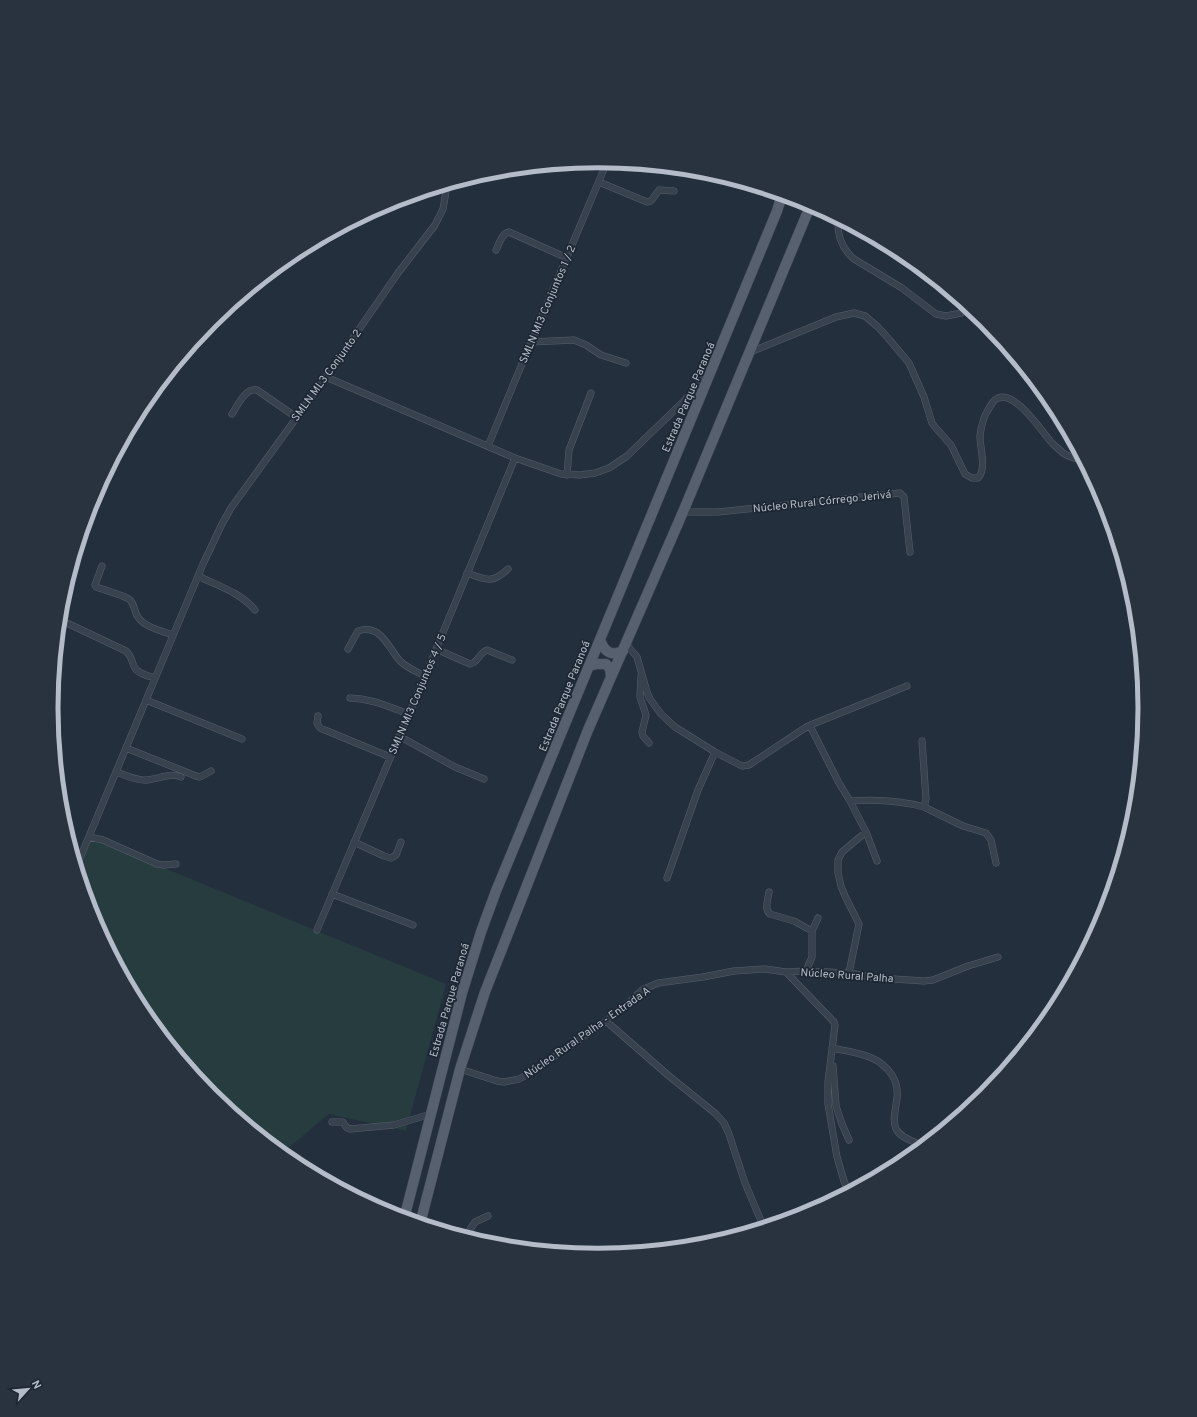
<svg xmlns="http://www.w3.org/2000/svg" width="1197" height="1417" font-family="Overpass,sans-serif">
<rect width="100%" height="100%" fill="#242f3e"/>
<path fill="#263c3f" d="M89,837L446,984L406,1131L329,1114L282,1153L211,1095L143,1012L93,918L77,866Z"/>
<g fill="none" stroke-linecap="round" stroke-linejoin="round">
<g stroke="#565f6c" stroke-width="7">
<path id="street" d="M599,182L647,202L651,201L659,190L674,191
M838,219C837,235 841,248 854,259L902,288L936,314L946,316L961,313
M496,250C499,244 502,233 509,232L567,258
M531,342L574,340L586,345L601,355L626,363
M748,353L836,317L854,313L865,316L878,327L888,338L909,363L924,397L932,423L935,427L951,445L965,474L972,478H978C987,469 980,449 980,436C981,427 983,418 988,410C990,407 992,402 995,400C1012,385 1042,432 1052,443C1055,446 1060,450 1063,453C1069,457 1077,459 1084,460
M326,377L515,458L561,474L580,475L595,473L609,468L627,456L684,401L705,377
M232,414C238,405 245,388 257,390L296,417
M488,446L531,342L607,162
M567,475L569,450L591,393
M683,512H718L900,493L904,497L910,552
M102,566L95,585L96,587C104,590 125,595 130,600C135,605 134,612 138,617C144,627 162,631 173,635
M467,573C486,580 492,584 508,569
M198,576C218,586 240,592 255,610
M69,624L126,651C132,656 131,661 135,668C139,674 148,676 155,678
M626,644L637,657L647,692L650,699L661,714L675,727L715,752L742,766L749,765L808,726L811,728L839,783L850,801C876,799 899,800 924,807L926,799L922,741
M348,649L358,631C381,623 389,649 400,661C407,668 417,672 425,676
M436,649L470,664C478,663 479,653 487,650L512,660
M641,676L640,697L646,715L642,732L643,736L649,743
M350,698C373,699 387,706 408,714
M146,700L242,739
M318,716L317,723L320,728L390,757
M808,726L907,686
M399,736L455,767L484,779
M126,748L196,776L200,777L211,771
M116,772C124,775 135,780 144,780C158,780 168,772 181,777
M850,801L866,832L877,861
M924,807L963,826L986,833L991,840L996,863
M89,837L103,840L157,864L164,865L176,864
M354,842L384,856L391,858L396,855L401,842
M77,865L203,564L222,524L231,508L326,377L398,273L435,225L443,209L447,185
M667,878L698,790L715,752
M769,892C768,900 764,909 770,914L794,921L812,931V957L806,971
M332,894L413,925
M317,930L425,676L515,458
M812,931L818,918
M786,972L834,1022L835,1025L828,1082V1104L837,1157L844,1181L849,1192
M849,973L859,924L845,896L841,886L838,873V860L842,852L866,832
M606,1021L669,1076L716,1114L724,1123L729,1134L745,1183L764,1228
M832,1048C855,1053 878,1054 892,1075C897,1083 898,1089 897,1098C896,1107 892,1120 896,1129C900,1138 915,1142 924,1146
M833,1066L836,1106L842,1124L849,1140
M460,1069L497,1081L504,1082L519,1079L534,1071L606,1021L623,1008L642,990L658,983L703,977L734,971L765,969L786,972L805,971L849,973L878,978L924,981L933,980L968,966L998,957
M332,1122H343L346,1127L350,1129L394,1125L431,1114
M465,1237L475,1222L488,1216"/>
</g>
<g stroke="#414a57" stroke-width="11">
<path id="primary" d="M600,640C604,651 611,657 623,651
M589,666L597,664H606L610,669L611,676
M404,1219L462,993L481,932L496,891L777,211L782,195
M420,1224L460,1069L485,992L588,730L683,512L811,204"/>
</g>
<use href="#street" stroke="#38414e" stroke-width="6"/>
<use href="#primary" stroke="#56606e" stroke-width="10"/>
</g>
<g text-anchor="middle" stroke-width="3.5" stroke-linejoin="round" paint-order="stroke">
<g font-size="11" fill="#b4bcc9" stroke="#1d2633">
<text transform="translate(547 304) rotate(-67)" y="4">SMLN MI3 Conjuntos 1 / 2</text>
<text transform="translate(326 375) rotate(-54)" y="4">SMLN ML3 Conjunto 2</text>
<text transform="translate(688 397) rotate(-67)" y="4">Estrada Parque Paranoá</text>
<text transform="translate(822 501) rotate(-6)" y="4">Núcleo Rural Córrego Jerivá</text>
<text transform="translate(417 694) rotate(-67)" y="4">SMLN MI3 Conjuntos 4 / 5</text>
<text transform="translate(564 696) rotate(-68)" y="4">Estrada Parque Paranoá</text>
<text transform="translate(847 975) rotate(4)" y="4">Núcleo Rural Palha</text>
<text transform="translate(449 1000) rotate(-74)" y="4">Estrada Parque Paranoá</text>
<text transform="translate(587 1032) rotate(-35)" y="4">Núcleo Rural Palha - Entrada A</text>
</g>
</g>
<path d="M0 0H1197V1417H0ZM58 708a540 540 0 1 1 1080 0a540 540 0 1 1-1080 0Z" fill="#29323f" fill-rule="evenodd"/>
<path fill="none" stroke="#b4bcc9" stroke-width="5" d="M58 708a540 540 0 1 1 1080 0a540 540 0 1 1-1080 0Z"/>
<g transform="translate(28 1389) rotate(63)" stroke="#1d2633" stroke-width="3" paint-order="stroke">
<path d="M0-3L7 15L0 10L-7 15Z" fill="#b4bcc9"/>
<text y="-6" font-size="11" font-weight="bold" text-anchor="middle" fill="#b4bcc9">N</text>
</g>
</svg>
